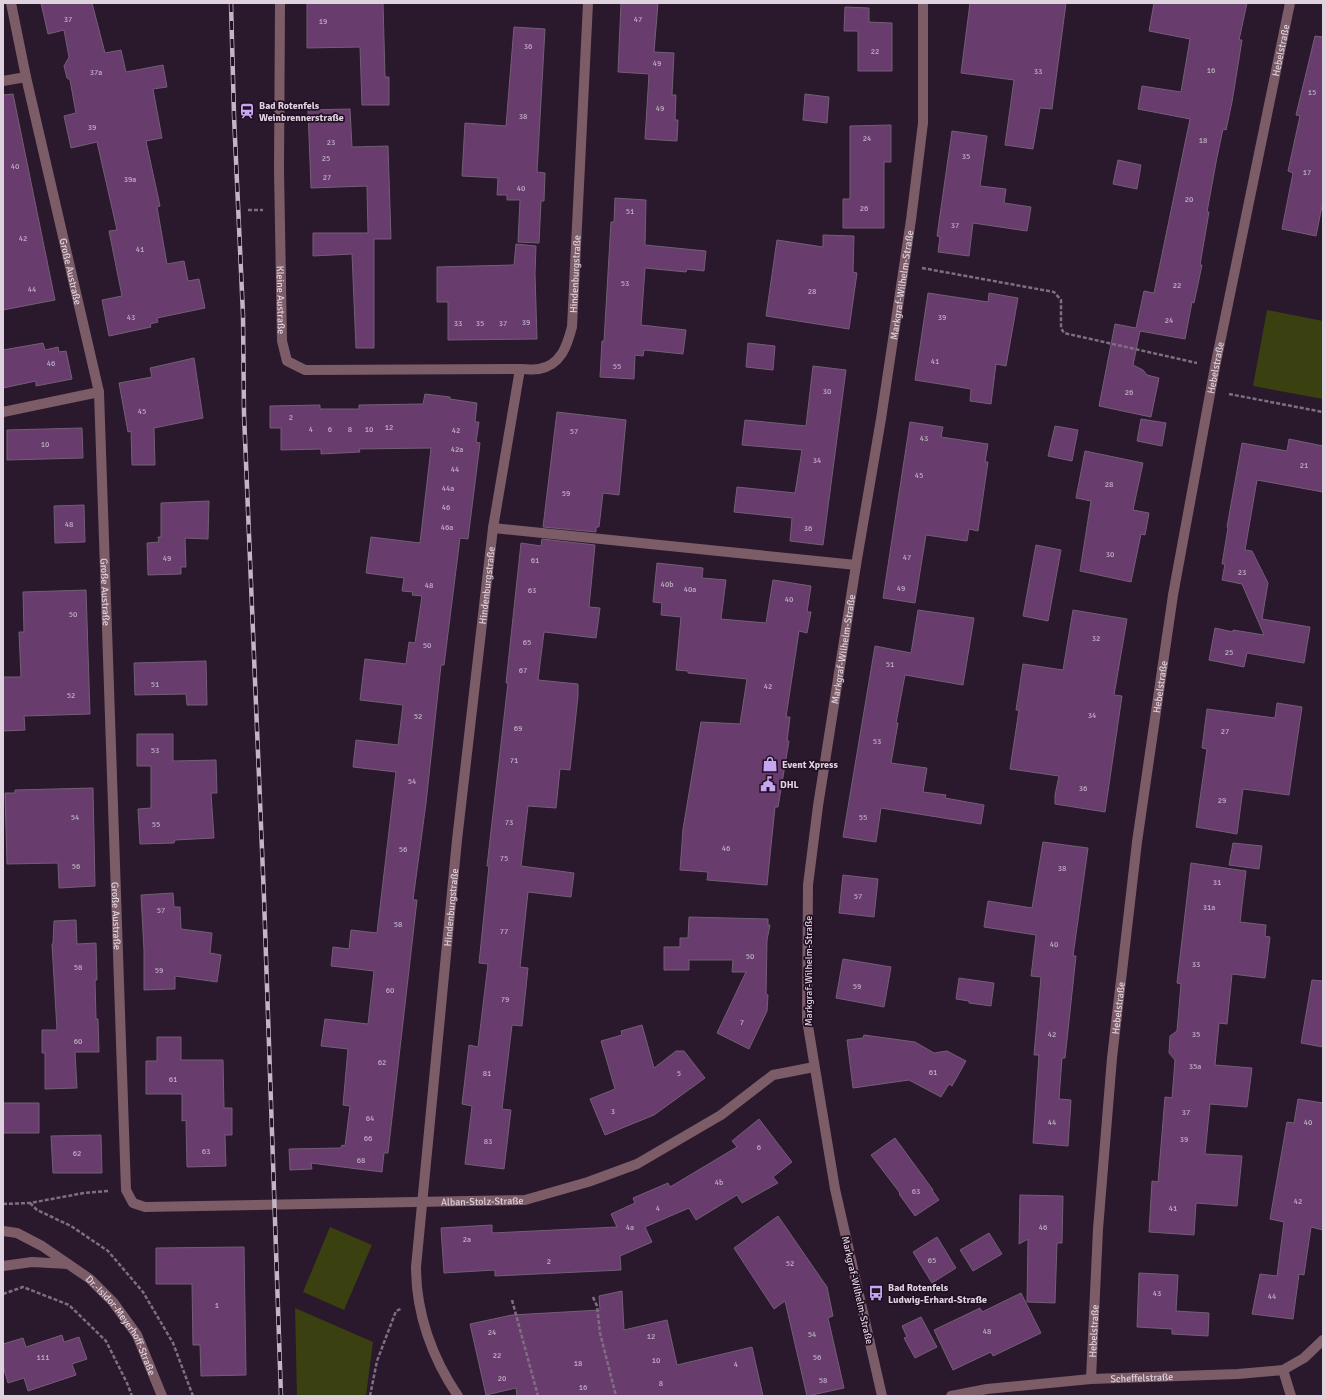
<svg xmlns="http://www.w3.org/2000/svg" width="1326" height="1399" font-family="Signika,sans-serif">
<rect width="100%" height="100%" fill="#2a182d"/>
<path fill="#3a4010" d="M1267,310L1323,321V399L1253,386Z
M330,1227L372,1245L344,1310L303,1292Z
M295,1308L373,1342L366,1396H297Z"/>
<path fill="#683d6e" stroke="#735e75" d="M41,3H92L105,53L121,50L126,72L163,65L167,87L153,89L162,138L146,141L160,206L157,207L167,264L184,261L188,281L199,279L205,308L157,318L158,322L150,324L151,327L109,336L102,300L122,296L109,231L117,230L97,142L71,148L64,116L76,113L70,80L67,78L64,66L69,57L64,30L48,34Z
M307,3H383L385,77H389V105H362L360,47L307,48Z
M621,3H658L654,52L674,53L672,95H676L675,120H678L677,141L645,139L649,74L618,72Z
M970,3H1066L1052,109L1040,108L1033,149L1005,145L1014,80L961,73Z
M1154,3H1247L1239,40H1242L1232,102L1226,130L1223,129L1217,157L1207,212H1209L1200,265H1202L1194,303L1192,302L1185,339L1140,331L1133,365L1143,370L1147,375L1159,378L1151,417L1099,406L1115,324L1136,328L1144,291L1154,293L1190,119L1138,109L1142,86L1181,92L1190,39L1149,31Z
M845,7L869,8V22L892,23V71H858V31H844Z
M514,27L545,29L537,172L545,173L544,201H541L539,243L518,242L520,200H507V195H497L498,178L462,176L465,123L506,126Z
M1315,36L1323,37V201L1316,236L1282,229L1293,173L1288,171L1300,116L1296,115Z
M13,94L55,300L3,310V95Z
M805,94L829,97L827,123L803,120Z
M350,109L352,147L388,146L391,239H374V348H356L352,254L313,256V233H368L367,186L311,188L308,110Z
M891,125V162H884V228H843V199H850V126Z
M952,131L987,136L980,186L1006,189L1004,203L1031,207L1027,231L973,223L969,256L938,252L940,237L937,236Z
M1118,160L1141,165L1137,189L1113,184Z
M615,198L646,200L645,245L706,251L704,271L687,269L686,272L645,268L641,325L686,330L683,354L644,350L643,356L635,355L634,379L600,377L602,341H604L611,222H614Z
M823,235L854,236L853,272L857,273L849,329L766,316L777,240L823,247Z
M516,244L536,246L535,274L537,339L448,340V302H437V267L514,265Z
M928,293L988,302L989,293L1018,298L1006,366L996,364L991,404L970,401L971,389L915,380Z
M43,343L45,350L58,347L59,352L66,351L72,379L36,386V381L3,388V350Z
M748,343L775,346L773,370L746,367Z
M194,358L203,418L154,428L155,465H132L131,431L128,432L119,383L152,377L150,368Z
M813,366L846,370L823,545L790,541L792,518L734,512L737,487L795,493L802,450L742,445L745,420L806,426Z
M425,394L450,397V399L477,403L475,422H479L476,442L480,443L468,539L460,538L444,665H441L426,803L413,900H417L388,1153H384L382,1172L311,1163L312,1169L290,1170L289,1149L341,1148L342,1145L345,1146L350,1106L343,1105L348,1049L321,1046L325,1019L368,1024L374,971L331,966L333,947L349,949L351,930L377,933L396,772L353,767L356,740L398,745L403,705L360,700L365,659L406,664L409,642L415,643L422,596L412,595L413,592L402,591L404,578L366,573L371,537L420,543L431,448L359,449L360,452L321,454V449L281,450V428H270V406L320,405V409H359V405L423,404Z
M557,412L626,420L619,495L603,493L599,527H596V532L543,527Z
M1141,419L1166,423L1162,446L1137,441Z
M910,422L943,427L941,437L988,444L985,462H988L978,531L969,529L967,541L926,535L915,603L883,598Z
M1055,426L1078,430L1072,461L1048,456Z
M82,428L83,458L7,460V430Z
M1289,439L1323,446V492L1257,480L1245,550L1252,551L1268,583L1262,619L1310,627L1304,663L1247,653L1244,667L1209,660L1215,628L1233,632V630L1264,635L1242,584L1222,580L1225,564H1222L1228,528L1227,527L1242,443L1287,451Z
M1085,451L1143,463L1133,510L1149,513L1145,535L1141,534L1131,582L1080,571L1091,501L1076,498Z
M209,501L208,539L185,538L186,567H181V574L148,575L147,543L159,542L158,537H161V503Z
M84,505L85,542L55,543L54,506Z
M542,539L595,545L589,607L600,608L596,638L544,632L538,680L578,684V696L570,770L560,769L556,808L528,806L521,866L574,873L571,897L528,892L520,967L528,968L522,1026L512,1025L502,1109L511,1110L504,1169L465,1164L472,1106L462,1104L469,1045L478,1047L488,964L479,963L489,866H487L508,683H506L521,543L541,546Z
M1036,545L1061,550L1048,621L1023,616Z
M657,563L703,568L702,578L726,580L721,619L766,623L773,580L811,586L807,612H811L807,633L799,631L786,717H790L787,741H789L778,807H775L767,885L707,880L708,872L680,870L683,829L701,722L740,724L747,679L688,673V671L676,670L681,617L661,615L662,603L653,602Z
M86,590L90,714L24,716L25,730L3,731V677H21L19,632H24L23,592Z
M918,610L974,618L963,685L905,675L896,723H898L891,763L927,768L923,792L946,795L945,798L984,805L981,824L881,808L876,842L843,837L875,646L911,653Z
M1073,610L1127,619L1114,695L1122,696L1105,812L1055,804V795L1059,776L1010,769L1019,710H1016L1023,664L1063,670Z
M206,661L207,705H187L186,694L135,695L134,663Z
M1277,703L1302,707L1289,795L1243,789L1237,834L1196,827L1207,749L1202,748L1207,709L1275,718Z
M137,734H173V761L216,760L217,793H211L214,838L175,840L174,843L140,844L138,809L151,808V766H137Z
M93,788L95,886L59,888L58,863L7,864L5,793H15V790Z
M1043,842L1088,848L1073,956H1076L1065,1058H1062L1059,1099L1071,1100L1068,1146L1033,1143L1039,1055H1034L1041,977L1031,976L1036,935L984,927L988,901L1032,908Z
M1233,843L1262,846L1259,869L1229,865Z
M1191,863L1246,871L1240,922L1266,925L1265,936L1270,937L1265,978L1232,974L1227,1024L1219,1023L1215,1065L1252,1068L1247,1107L1210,1104L1205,1154L1242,1156L1237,1206L1196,1203L1194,1235L1149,1232L1152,1181L1158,1182L1165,1097L1172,1098L1175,1060L1169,1053L1170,1036L1177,1031L1181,984L1177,983Z
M843,875L878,879L874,917L839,913Z
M173,893L174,907H180L181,929L212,933L210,953L221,955L217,982L175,976V989L144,990V950L141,895Z
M689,917L768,919V925H770L767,940L766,994L768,995L767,1011L749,1049L717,1033L746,972H732L733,960H689V970H664V947H680V938H688Z
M76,920L77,944L96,943L97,980H95L96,1019H98L99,1052H75L77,1088L45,1089V1053H42V1030H57L52,944H53L54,921Z
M843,959L891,967L884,1007L836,998Z
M959,978L994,983L991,1006L969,1003V1001L956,999Z
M1312,980L1323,981V1047L1301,1043Z
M642,1025L654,1068L676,1051H684L705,1078L654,1115L605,1135L590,1099L615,1089L601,1041L622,1035L621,1031Z
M864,1035L915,1042L934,1053L947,1051L966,1061L952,1086L949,1084L941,1097L909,1080L853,1088L847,1040L863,1038Z
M157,1037H181V1060H223L224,1108H232V1135H225L226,1166L187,1167L186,1120L182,1121V1094H146V1061H157Z
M1298,1099L1323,1103V1230L1311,1227L1304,1275L1299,1274L1293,1319L1252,1314L1260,1274L1277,1276L1284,1222L1270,1219L1287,1122L1294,1123Z
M3,1103H39V1133H3Z
M759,1119L792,1162L773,1177L778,1183L742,1203L737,1195L696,1220L689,1208L645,1227L652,1242L620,1256L621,1270L495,1276V1270L444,1273L441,1228L492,1225V1233L617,1227L611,1214L635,1203L633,1198L668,1183L670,1187L737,1147L732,1141Z
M101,1135L102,1173H53L51,1136Z
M895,1138L933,1190H932L939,1200L915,1216L899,1194L900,1193L871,1155Z
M1020,1195L1063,1196L1062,1243H1057L1055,1303L1027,1302L1028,1239L1019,1244Z
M778,1216L827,1287L833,1316L828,1318L844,1388L807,1396L785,1301L774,1309L734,1248Z
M989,1233L1002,1254L973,1271L960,1250Z
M937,1237L956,1268L932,1283L913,1252Z
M244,1247L246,1375L201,1376L200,1345H193L192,1284H156V1248Z
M1139,1273L1178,1275L1176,1311L1209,1313L1208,1336L1172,1334V1329L1137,1327Z
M622,1291L624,1330L667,1320L677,1365L752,1347L763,1396H517L516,1388L486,1395L470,1324L512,1315L600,1310L599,1296Z
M1021,1293L1041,1333L993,1356L991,1352L953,1370L934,1330L980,1308L982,1312Z
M921,1317L937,1347L915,1358L904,1338L907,1337L902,1326Z
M62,1335L64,1342L79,1337L87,1359L72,1364L76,1375L28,1391L24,1378L8,1383L3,1366V1344L23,1338L26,1347Z"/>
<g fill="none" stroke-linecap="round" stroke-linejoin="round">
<path stroke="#7e6e80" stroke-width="2.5" stroke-dasharray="4 2" stroke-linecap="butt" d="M248,210H263
M922,268L1054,292L1061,300V328L1064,333L1197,363
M1229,394L1323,412
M30,1203L37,1210L71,1226L108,1251L143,1292L173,1343L193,1396
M3,1204L30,1203L84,1193L108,1191
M3,1294L23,1287L69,1305L106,1341L127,1383L132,1396
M593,1297L597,1306L600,1333L616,1396
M512,1300L538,1396
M370,1396L377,1361L396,1311L401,1309"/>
<g stroke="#7c5d67" stroke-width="10">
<path id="s1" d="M11,3L26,77L99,392L126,1190L133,1203L145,1207L525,1200L588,1182L637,1164L721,1115L773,1075L814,1067"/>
<path id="s2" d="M280,3L279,169L282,341L287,361L305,370L520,369"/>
<path d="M3,81L26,77"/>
<path d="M3,412L99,392"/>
<path d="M493,528L856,565"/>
<path id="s3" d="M3,1231L17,1233L42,1246L90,1279L113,1302L137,1335L162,1396"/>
<path d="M3,1266L32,1262L68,1264"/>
<path d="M1283,1370L1291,1396"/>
<path id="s4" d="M1091,1379L1098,1229L1112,1058L1137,842L1173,595L1215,367L1290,3"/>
<path id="s5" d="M458,1396C432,1358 416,1313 416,1267L457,840L493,528L520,369C526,369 533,370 539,369C561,365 567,346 572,327L588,3"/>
<path id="s6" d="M882,1396L835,1189L807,1020L808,885L818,806L856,565L881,419L911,220L923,123V3"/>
<path id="s7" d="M951,1396L987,1389L1091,1379L1238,1374L1283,1370L1304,1358L1323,1340"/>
</g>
<g stroke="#c3b6c4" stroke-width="4.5">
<path id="rail" d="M231,3L234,116L243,315L244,414L264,898L281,1396"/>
</g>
<use href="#rail" stroke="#210f23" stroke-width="3" stroke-dasharray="9" stroke-linecap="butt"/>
</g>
<defs>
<g id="station-bare" transform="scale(1.2)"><path d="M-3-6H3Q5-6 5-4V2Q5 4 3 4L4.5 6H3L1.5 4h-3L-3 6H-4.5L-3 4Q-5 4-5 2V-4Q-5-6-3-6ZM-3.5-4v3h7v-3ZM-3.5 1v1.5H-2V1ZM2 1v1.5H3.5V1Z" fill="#c6a6f0" stroke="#210f23" stroke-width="2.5" paint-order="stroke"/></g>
<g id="shop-bare" transform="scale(1.2)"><path d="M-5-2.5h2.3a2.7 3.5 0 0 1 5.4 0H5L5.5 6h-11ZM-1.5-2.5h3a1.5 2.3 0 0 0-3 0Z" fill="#c6a6f0" stroke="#210f23" stroke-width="2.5" paint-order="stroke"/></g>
<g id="civic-bare" transform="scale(1.2)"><path d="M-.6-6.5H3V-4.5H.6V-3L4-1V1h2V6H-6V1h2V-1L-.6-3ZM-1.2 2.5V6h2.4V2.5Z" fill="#c6a6f0" stroke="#210f23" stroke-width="2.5" paint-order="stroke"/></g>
<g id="bus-bare" transform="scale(1.2)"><path d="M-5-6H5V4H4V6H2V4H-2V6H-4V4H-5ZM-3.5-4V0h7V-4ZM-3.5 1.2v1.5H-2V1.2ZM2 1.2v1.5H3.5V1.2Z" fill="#c6a6f0" stroke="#210f23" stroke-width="2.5" paint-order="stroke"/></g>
</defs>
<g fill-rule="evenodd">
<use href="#station-bare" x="247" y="111"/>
<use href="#shop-bare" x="770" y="764"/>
<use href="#civic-bare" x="768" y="784"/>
<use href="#bus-bare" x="876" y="1293"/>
</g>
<g text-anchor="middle" stroke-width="3.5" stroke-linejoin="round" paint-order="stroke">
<g font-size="8" fill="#c0adc3">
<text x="68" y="22">37</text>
<text x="638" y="22">47</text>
<text x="323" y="24">19</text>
<text x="528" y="49">36</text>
<text x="875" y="54">22</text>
<text x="657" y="66">49</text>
<text x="1211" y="73">16</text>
<text x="1038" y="74">33</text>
<text x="96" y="75">37a</text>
<text x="1312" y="95">15</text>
<text x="660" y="111">49</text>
<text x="523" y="119">38</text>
<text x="92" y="130">39</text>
<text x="867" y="141">24</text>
<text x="1203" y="143">18</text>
<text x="331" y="145">23</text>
<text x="966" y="159">35</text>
<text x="326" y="161">25</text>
<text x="15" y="169">40</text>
<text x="1307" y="175">17</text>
<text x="327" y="180">27</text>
<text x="130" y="182">39a</text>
<text x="521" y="191">40</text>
<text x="1189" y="202">20</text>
<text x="864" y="211">26</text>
<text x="630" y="214">51</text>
<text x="955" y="228">37</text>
<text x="23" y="241">42</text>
<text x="140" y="252">41</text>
<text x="625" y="286">53</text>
<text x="1177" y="288">22</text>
<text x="32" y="292">44</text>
<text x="812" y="294">28</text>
<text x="131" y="320">43</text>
<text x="942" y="320">39</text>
<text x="1169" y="323">24</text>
<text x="526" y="325">39</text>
<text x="458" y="326">33</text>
<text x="480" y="326">35</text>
<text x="503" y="326">37</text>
<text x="935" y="364">41</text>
<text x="51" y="366">46</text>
<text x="617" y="369">55</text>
<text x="827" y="394">30</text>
<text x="1129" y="395">26</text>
<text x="142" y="414">45</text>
<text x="291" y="420">2</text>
<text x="389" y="430">12</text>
<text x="311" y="432">4</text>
<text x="330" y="432">6</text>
<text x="350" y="432">8</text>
<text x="369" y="432">10</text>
<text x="456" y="433">42</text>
<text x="574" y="434">57</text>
<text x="924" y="441">43</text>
<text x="45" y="447">10</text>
<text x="457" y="452">42a</text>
<text x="817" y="463">34</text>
<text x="1304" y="468">21</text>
<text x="455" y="472">44</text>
<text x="919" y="478">45</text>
<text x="1109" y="487">28</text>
<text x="448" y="491">44a</text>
<text x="566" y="496">59</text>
<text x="446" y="510">46</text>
<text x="69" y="527">48</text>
<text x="447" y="530">46a</text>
<text x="808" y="531">36</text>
<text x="1110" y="557">30</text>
<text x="907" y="560">47</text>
<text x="167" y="561">49</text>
<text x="535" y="563">61</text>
<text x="1242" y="575">23</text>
<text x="667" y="587">40b</text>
<text x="429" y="588">48</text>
<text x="901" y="591">49</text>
<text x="690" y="592">40a</text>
<text x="532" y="593">63</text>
<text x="789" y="602">40</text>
<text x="73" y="617">50</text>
<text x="1096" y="641">32</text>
<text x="527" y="645">65</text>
<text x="427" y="648">50</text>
<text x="1229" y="655">25</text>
<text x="890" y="667">51</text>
<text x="523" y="673">67</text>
<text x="155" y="687">51</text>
<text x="768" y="689">42</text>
<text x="71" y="698">52</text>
<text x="1092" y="718">34</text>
<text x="418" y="719">52</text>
<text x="518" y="731">69</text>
<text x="1225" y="734">27</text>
<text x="877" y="744">53</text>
<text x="155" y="753">53</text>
<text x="514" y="763">71</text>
<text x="412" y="784">54</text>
<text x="1083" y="791">36</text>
<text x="1222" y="803">29</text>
<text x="75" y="820">54</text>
<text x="863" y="820">55</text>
<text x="509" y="825">73</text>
<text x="156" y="827">55</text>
<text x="726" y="851">46</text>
<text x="403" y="852">56</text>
<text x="504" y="861">75</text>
<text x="76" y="869">56</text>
<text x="1062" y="871">38</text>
<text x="1217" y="885">31</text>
<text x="858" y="899">57</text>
<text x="1209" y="910">31a</text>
<text x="161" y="913">57</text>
<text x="398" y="927">58</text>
<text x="504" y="934">77</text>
<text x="1054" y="947">40</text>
<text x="750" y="959">50</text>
<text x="1196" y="967">33</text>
<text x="78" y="970">58</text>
<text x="159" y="973">59</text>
<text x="857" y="989">59</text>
<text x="390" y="993">60</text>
<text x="505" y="1002">79</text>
<text x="742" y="1025">7</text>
<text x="1052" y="1037">42</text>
<text x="1196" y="1037">35</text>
<text x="78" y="1044">60</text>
<text x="382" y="1065">62</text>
<text x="1195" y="1069">35a</text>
<text x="933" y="1075">61</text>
<text x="487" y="1076">81</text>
<text x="679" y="1076">5</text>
<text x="173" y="1082">61</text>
<text x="613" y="1114">3</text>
<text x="1186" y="1115">37</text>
<text x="370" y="1121">64</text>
<text x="1052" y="1125">44</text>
<text x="1308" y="1125">40</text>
<text x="368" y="1141">66</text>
<text x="1184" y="1142">39</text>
<text x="488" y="1144">83</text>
<text x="759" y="1150">6</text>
<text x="206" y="1154">63</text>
<text x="77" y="1156">62</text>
<text x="361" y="1163">68</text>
<text x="719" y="1185">4b</text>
<text x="916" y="1194">63</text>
<text x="1298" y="1204">42</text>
<text x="658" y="1211">4</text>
<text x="1173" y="1211">41</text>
<text x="630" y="1230">4a</text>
<text x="1043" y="1230">46</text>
<text x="467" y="1242">2a</text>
<text x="932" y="1263">65</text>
<text x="549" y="1264">2</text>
<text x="790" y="1266">52</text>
<text x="1157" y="1296">43</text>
<text x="1272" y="1299">44</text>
<text x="217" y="1308">1</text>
<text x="987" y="1334">48</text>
<text x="492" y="1335">24</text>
<text x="812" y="1337">54</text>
<text x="651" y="1339">12</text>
<text x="497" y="1358">22</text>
<text x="43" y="1360">111</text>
<text x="817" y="1360">56</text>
<text x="656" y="1363">10</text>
<text x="578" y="1366">18</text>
<text x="736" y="1367">4</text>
<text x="502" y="1381">20</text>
<text x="823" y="1383">58</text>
<text x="661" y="1386">8</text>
<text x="583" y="1390">16</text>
</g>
<g font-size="10" fill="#ded2df" stroke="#210f23">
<text dy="4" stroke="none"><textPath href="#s4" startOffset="1344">Hebelstraße</textPath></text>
<text dy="4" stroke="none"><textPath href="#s1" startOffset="275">Große Austraße</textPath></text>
<text dy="4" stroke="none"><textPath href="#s5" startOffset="1171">Hindenburgstraße</textPath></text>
<text dy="4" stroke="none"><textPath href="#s6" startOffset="1126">Markgraf-Wilhelm-Straße</textPath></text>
<text dy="4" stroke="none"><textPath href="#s2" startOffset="297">Kleine Austraße</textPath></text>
<text dy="4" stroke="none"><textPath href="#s4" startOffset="1020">Hebelstraße</textPath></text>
<text dy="4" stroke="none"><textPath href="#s5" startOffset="823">Hindenburgstraße</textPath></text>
<text dy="4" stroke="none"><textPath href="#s1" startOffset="599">Große Austraße</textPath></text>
<text dy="4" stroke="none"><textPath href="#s6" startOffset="757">Markgraf-Wilhelm-Straße</textPath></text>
<text dy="4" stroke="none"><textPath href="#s4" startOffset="696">Hebelstraße</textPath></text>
<text dy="4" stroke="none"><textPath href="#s5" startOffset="499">Hindenburgstraße</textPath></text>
<text dy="4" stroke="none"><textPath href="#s1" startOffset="923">Große Austraße</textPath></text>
<text transform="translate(808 971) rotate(-90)" y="4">Markgraf-Wilhelm-Straße</text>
<text dy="4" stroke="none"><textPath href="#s4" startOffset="372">Hebelstraße</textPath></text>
<text dy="4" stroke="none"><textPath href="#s1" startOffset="1562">Alban-Stolz-Straße</textPath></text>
<text transform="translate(858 1290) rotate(77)" y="4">Markgraf-Wilhelm-Straße</text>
<text dy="4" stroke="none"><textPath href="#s3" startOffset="157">Dr.-Isidor-Meyerhoff-Straße</textPath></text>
<text dy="4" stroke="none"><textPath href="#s4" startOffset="48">Hebelstraße</textPath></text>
<text dy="4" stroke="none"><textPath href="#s7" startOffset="192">Scheffelstraße</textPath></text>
</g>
<g font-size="10" font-weight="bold" fill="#ded2df" stroke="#210f23" text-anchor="start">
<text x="259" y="109">Bad Rotenfels<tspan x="259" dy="12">Weinbrennerstraße</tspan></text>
<text x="782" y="768">Event Xpress</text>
<text x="780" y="788">DHL</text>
<text x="888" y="1291">Bad Rotenfels<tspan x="888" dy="12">Ludwig-Erhard-Straße</tspan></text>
</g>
</g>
<rect width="1326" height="1399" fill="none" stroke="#ded2df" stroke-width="8"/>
</svg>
